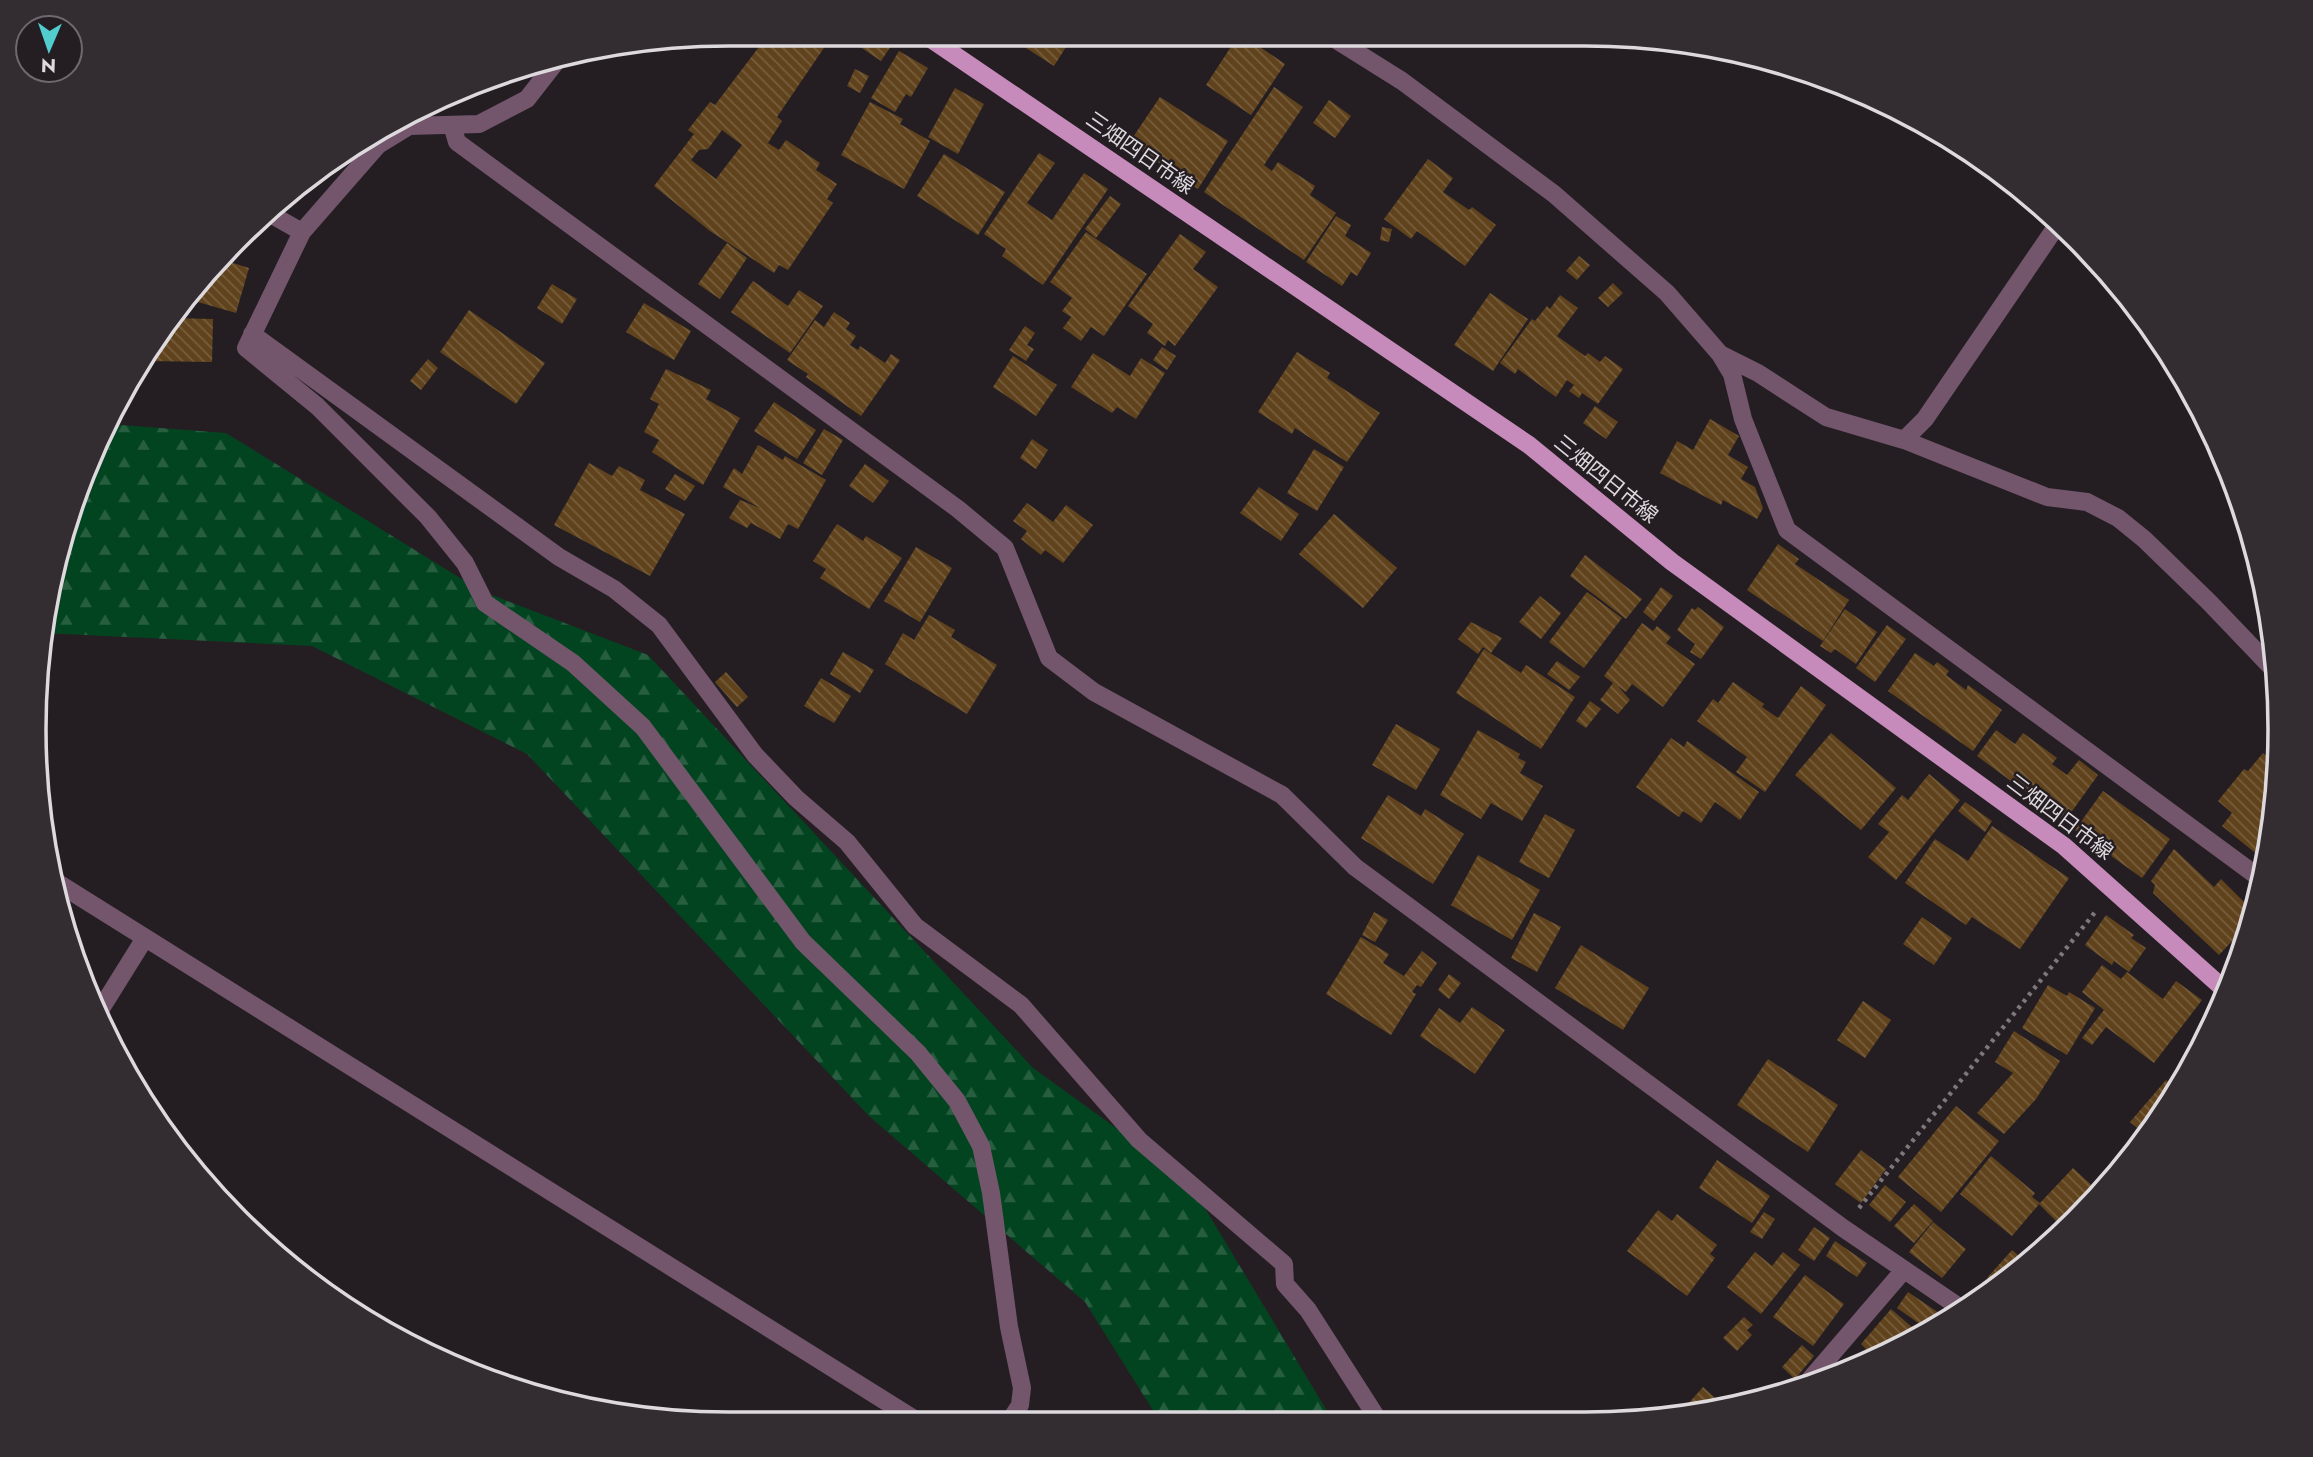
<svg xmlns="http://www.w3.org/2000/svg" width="2313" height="1457" font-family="Jost,'Noto Sans JP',sans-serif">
<defs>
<pattern id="forest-firs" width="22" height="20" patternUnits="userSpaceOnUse" patternTransform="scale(1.75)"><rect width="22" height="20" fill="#034420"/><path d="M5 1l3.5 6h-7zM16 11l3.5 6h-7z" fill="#275e40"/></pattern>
<pattern id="building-back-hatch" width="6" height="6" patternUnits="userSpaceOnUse" patternTransform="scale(1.75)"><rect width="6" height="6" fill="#60431c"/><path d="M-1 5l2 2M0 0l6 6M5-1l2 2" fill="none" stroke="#765e3d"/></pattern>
</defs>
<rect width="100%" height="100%" fill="#241e23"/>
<path fill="url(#forest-firs)" d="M107,424L226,433L481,591L648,655L1033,1068L1188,1180L1333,1421L1159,1420L1085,1302L870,1117L527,754L312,646L43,633C50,554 74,496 107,424Z"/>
<path fill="url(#building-back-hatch)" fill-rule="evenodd" d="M765,39H830L777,117L782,121L768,143L779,150L786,140L820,163L816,170L837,184L827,199L833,203L788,270L779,265L774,273L710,231L654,186L694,134L688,130L710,102L715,105ZM722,130L742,145L716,179L691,160L699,150L708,149Z
M864,39H887L893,43L881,61L859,46Z
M1012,39H1071L1054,66Z
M1236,39H1248L1285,64L1251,115L1206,85Z
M899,51L928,68L911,97L906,94L895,112L871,98Z
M855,69L869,76L860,93L847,86Z
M1274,87L1303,107L1264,165L1272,171L1278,162L1315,186L1310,195L1336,213L1304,260L1204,192Z
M955,88L984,104L958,154L928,137Z
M1160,97L1228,141L1198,189L1129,143Z
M1329,100L1351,116L1335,138L1313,123Z
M870,102L903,119L900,124L930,141L904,189L841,155Z
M1039,153L1055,163L1027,203L1052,220L1084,173L1108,189L1043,285L1002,256L1006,249L984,234Z
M944,154L1005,192L978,235L917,196Z
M1428,159L1453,178L1443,192L1469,210L1472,207L1496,225L1465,266L1417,231L1411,239L1384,219Z
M301,182L290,201L282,197L299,184Z
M1110,196L1121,204L1096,238L1085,229Z
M1336,216L1351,225L1345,236L1371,253L1357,276L1351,272L1342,286L1306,262Z
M1382,227L1392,229L1389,242L1380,240Z
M1086,232L1147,274L1104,336L1091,327L1081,341L1063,328L1071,317L1062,311L1072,298L1050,282Z
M1180,234L1206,252L1193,269L1218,287L1175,346L1168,340L1165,346L1147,333L1153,324L1128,306Z
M727,243L747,258L720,299L698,284Z
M1579,256L1590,265L1577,280L1566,271Z
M220,259L249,268L236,313L184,298Z
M753,281L788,306L799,290L823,306L790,353L731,312Z
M1613,283L1623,293L1608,307L1598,298Z
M552,284L577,299L562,324L537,308Z
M1490,293L1528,319L1493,371L1454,345Z
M1560,295L1578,308L1557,336L1585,356L1588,353L1600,362L1605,356L1623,369L1598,404L1582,393L1579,398L1569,391L1574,385L1567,380L1556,397L1518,369L1515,374L1500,363L1532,319L1535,321L1547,306L1550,309Z
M644,303L691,331L674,360L626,332Z
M469,310L545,363L516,404L440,352Z
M834,312L850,323L846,329L856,336L850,345L858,350L860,346L885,363L891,354L900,360L861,416L806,377L808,374L787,360L815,320L824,327Z
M168,318L213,319L212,362L148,361L152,342Z
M1025,326L1035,333L1027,345L1034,349L1026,361L1009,350Z
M1162,347L1176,356L1167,370L1153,360Z
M1297,352L1330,373L1327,378L1380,413L1347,462L1295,428L1292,434L1258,412Z
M1093,353L1130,376L1141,358L1165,373L1136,419L1117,407L1112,413L1071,387Z
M1013,356L1057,385L1036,416L993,387Z
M428,359L438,368L421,390L410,381Z
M666,369L711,390L706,399L740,418L703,485L652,452L659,440L644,432L659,404L650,399Z
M774,402L816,430L797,459L754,431Z
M1595,406L1618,422L1606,439L1583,423Z
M1710,419L1739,436L1728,455L1748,467L1741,479L1755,487L1763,508L1757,519L1723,500L1721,505L1660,473L1677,441L1693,450Z
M824,429L843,440L822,475L803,463Z
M1032,439L1048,450L1036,469L1020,458Z
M758,445L783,460L785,456L826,480L798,529L788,524L780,539L751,523L747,528L729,518L740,500L760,508L723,487L734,468L742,474Z
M1314,449L1344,467L1317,511L1287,493Z
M589,463L612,476L619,466L645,480L640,490L685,514L650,576L554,525Z
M865,464L889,481L873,503L849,486Z
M675,474L695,486L685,501L665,489Z
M1259,487L1299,514L1281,541L1240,513Z
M1027,503L1053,522L1066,505L1093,525L1063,563L1045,550L1041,555L1021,539L1027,531L1013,521Z
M1334,514L1397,568L1363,608L1299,554Z
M837,524L863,541L866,536L902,558L869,609L820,578L826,569L813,561Z
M1778,544L1799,559L1795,564L1849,600L1823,641L1747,590Z
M916,547L952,568L920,622L884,601Z
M1585,555L1642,599L1626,619L1570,576Z
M1661,587L1673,596L1654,621L1643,612Z
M1587,592L1622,618L1584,668L1549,642Z
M1540,596L1561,613L1541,639L1519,622Z
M1698,607L1724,627L1701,659L1690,652L1695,644L1677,630L1692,608L1695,610Z
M1845,609L1877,632L1856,664L1835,649L1831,653L1820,646Z
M929,615L955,630L951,637L997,665L967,714L885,664L903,633L914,640Z
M1471,622L1502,638L1491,653L1483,647L1478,654L1458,639Z
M1642,623L1653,631L1657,626L1671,637L1666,643L1695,664L1663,707L1632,684L1626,692L1618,686L1630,700L1618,714L1600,700L1613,683L1604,676Z
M1887,625L1906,639L1875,682L1856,668Z
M1484,649L1521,673L1526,665L1575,697L1541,749L1456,693Z
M843,652L874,670L860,693L830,674Z
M1915,653L1934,666L1937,662L1949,671L1946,675L1966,690L1968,685L2002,710L1973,751L1888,691Z
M1557,661L1580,677L1569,690L1547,674Z
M726,672L748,697L737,707L715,682Z
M821,678L851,696L834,723L804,706Z
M1733,682L1764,704L1762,707L1778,718L1801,686L1826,705L1765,792L1736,772L1747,757L1697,721L1713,699L1718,703Z
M1590,701L1601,709L1586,728L1576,721Z
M1396,724L1440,749L1416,790L1372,765Z
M1478,730L1520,754L1518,758L1526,762L1520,773L1543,786L1522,821L1491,803L1481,819L1440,795Z
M1996,730L2015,744L2023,733L2057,758L2052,764L2067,775L2079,760L2098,775L2065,821L1977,756Z
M1831,733L1896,788L1861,830L1795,775Z
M1671,738L1684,747L1687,741L1759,792L1740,820L1715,802L1701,823L1683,811L1679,817L1636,787Z
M2277,747V783L2274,781L2263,794L2273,803L2264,860L2222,826L2232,813L2218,801L2244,769L2248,771L2263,753L2269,758Z
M1929,774L1960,800L1896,880L1868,857L1889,832L1878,824L1902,795L1908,800Z
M2103,791L2170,839L2142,878L2075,830Z
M1388,795L1421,816L1425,809L1464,834L1433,884L1361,838Z
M1965,802L1992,821L1985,832L1958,811Z
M1545,814L1575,830L1549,878L1519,862Z
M1992,826L2069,878L2020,949L1972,917L1966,925L1905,883L1935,839L1968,861Z
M2174,849L2214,887L2221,879L2254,912L2251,921L2219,955L2153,893L2155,885L2151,881Z
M1478,855L1540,890L1512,940L1451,905Z
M1374,912L1388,920L1375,942L1362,935Z
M1534,913L1561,927L1537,972L1511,958Z
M2106,915L2134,935L2131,938L2146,948L2129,972L2114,961L2112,965L2085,945Z
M1922,917L1952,938L1934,965L1903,944Z
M2246,934L2234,968L2227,958Z
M1361,937L1389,954L1383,963L1404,976L1422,951L1437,963L1421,987L1417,985L1412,992L1416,994L1391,1035L1326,994Z
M1581,945L1649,988L1623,1030L1555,988Z
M2102,965L2121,979L2127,972L2163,999L2176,981L2202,1000L2154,1063L2106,1027L2092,1045L2082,1038L2104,1010L2082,992Z
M1449,974L1461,983L1449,999L1438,990Z
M2048,985L2067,996L2069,992L2095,1008L2067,1055L2022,1028Z
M1863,1001L1891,1020L1865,1058L1837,1040Z
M1472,1007L1505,1030L1475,1074L1420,1036L1439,1008L1460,1023Z
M2014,1031L2060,1061L2036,1099L2004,1134L1977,1113L2013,1073L1995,1062Z
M1768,1059L1838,1105L1808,1152L1737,1105Z
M2166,1080L2175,1088L2146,1135L2130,1122Z
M1956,1106L1999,1141L1941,1212L1898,1177Z
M1861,1150L1886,1169L1861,1203L1835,1184Z
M1991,1156L2035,1193L2032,1197L2040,1203L2012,1236L1960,1194Z
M1717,1160L1770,1196L1752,1223L1699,1188Z
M2073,1168L2099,1192L2064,1229L2039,1204Z
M1885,1185L1906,1202L1890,1222L1869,1205Z
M1914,1204L1933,1221L1914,1243L1894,1226Z
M1658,1210L1672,1221L1677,1214L1717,1245L1710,1254L1715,1258L1687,1296L1627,1251Z
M1764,1212L1775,1219L1762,1239L1750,1232Z
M1933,1222L1966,1249L1942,1278L1909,1252Z
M1814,1227L1830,1238L1814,1261L1798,1250Z
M1835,1241L1867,1263L1857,1277L1826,1256Z
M2012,1250L2024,1260L2031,1253L2035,1257L1994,1284L1987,1278Z
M1755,1252L1772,1266L1783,1252L1800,1265L1761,1314L1727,1287Z
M1805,1275L1844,1304L1813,1346L1773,1317Z
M1908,1292L1939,1313L1927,1329L1897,1308Z
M1891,1309L1920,1334L1892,1352L1875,1358L1861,1344Z
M1744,1317L1753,1325L1747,1330L1752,1335L1737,1351L1723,1338Z
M1802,1345L1814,1356L1795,1379L1782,1367Z
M1703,1387L1725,1407L1679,1414Z"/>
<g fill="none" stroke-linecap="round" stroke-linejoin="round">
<path stroke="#7d787c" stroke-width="4.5" stroke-dasharray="3.5 5" stroke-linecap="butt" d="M1859,1208L2096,911"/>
<path stroke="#73566c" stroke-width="18" d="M1335,39L1402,81L1554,194L1667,293L1720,354L1732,374L1743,419L1787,530L2261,879
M559,58L527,99L479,124L409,126L378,145L302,232L246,348L317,406L428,517L465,563L485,603L573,663L643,727L803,942L918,1053L957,1101L981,1146L991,1193L1009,1327L1022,1388L1020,1405L1011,1419
M452,125L457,142L958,509L1005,548L1049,658L1094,692L1282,795L1355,867L1843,1228L1959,1307
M265,211L302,232
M252,334L559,557L614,589L659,625L755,755L796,798L847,842L915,926L1021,1005L1139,1140L1284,1264L1285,1284L1308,1310L1379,1421
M1720,354L1758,373L1826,417L1904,440L2047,497L2087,502L2118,518L2144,539L2209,602L2275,671
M1904,440L1925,419L2058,224
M53,880L914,1419
M97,1015L145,938
M1806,1384L1904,1270"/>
<path stroke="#c68bba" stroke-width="18" d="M931,39L1529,445L1672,562L2064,846L2225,990"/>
</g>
<g text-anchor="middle" stroke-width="5" stroke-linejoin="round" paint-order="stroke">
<g font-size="21" fill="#ded9dd" stroke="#241e23">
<text transform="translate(1140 153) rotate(35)" y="7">三畑四日市線</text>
<text transform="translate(1606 479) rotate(39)" y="7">三畑四日市線</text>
<text transform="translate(2060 817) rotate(37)" y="7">三畑四日市線</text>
</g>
</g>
<path d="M0 0H2313V1457H0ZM729 46H1585A683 683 0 0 1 2268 729V729A683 683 0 0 1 1585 1412H729A683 683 0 0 1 46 729V729A683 683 0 0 1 729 46Z" fill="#332d32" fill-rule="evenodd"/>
<path fill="none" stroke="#ded9dd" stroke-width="3.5" d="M729 46H1585A683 683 0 0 1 2268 729V729A683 683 0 0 1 1585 1412H729A683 683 0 0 1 46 729V729A683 683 0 0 1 729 46Z"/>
<g transform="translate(49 49) rotate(182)"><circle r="33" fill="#241e23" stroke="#6e696d" stroke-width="2"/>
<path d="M0-5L12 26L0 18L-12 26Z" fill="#52cdcf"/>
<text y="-10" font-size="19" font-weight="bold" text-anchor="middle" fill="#ded9dd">N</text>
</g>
</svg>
